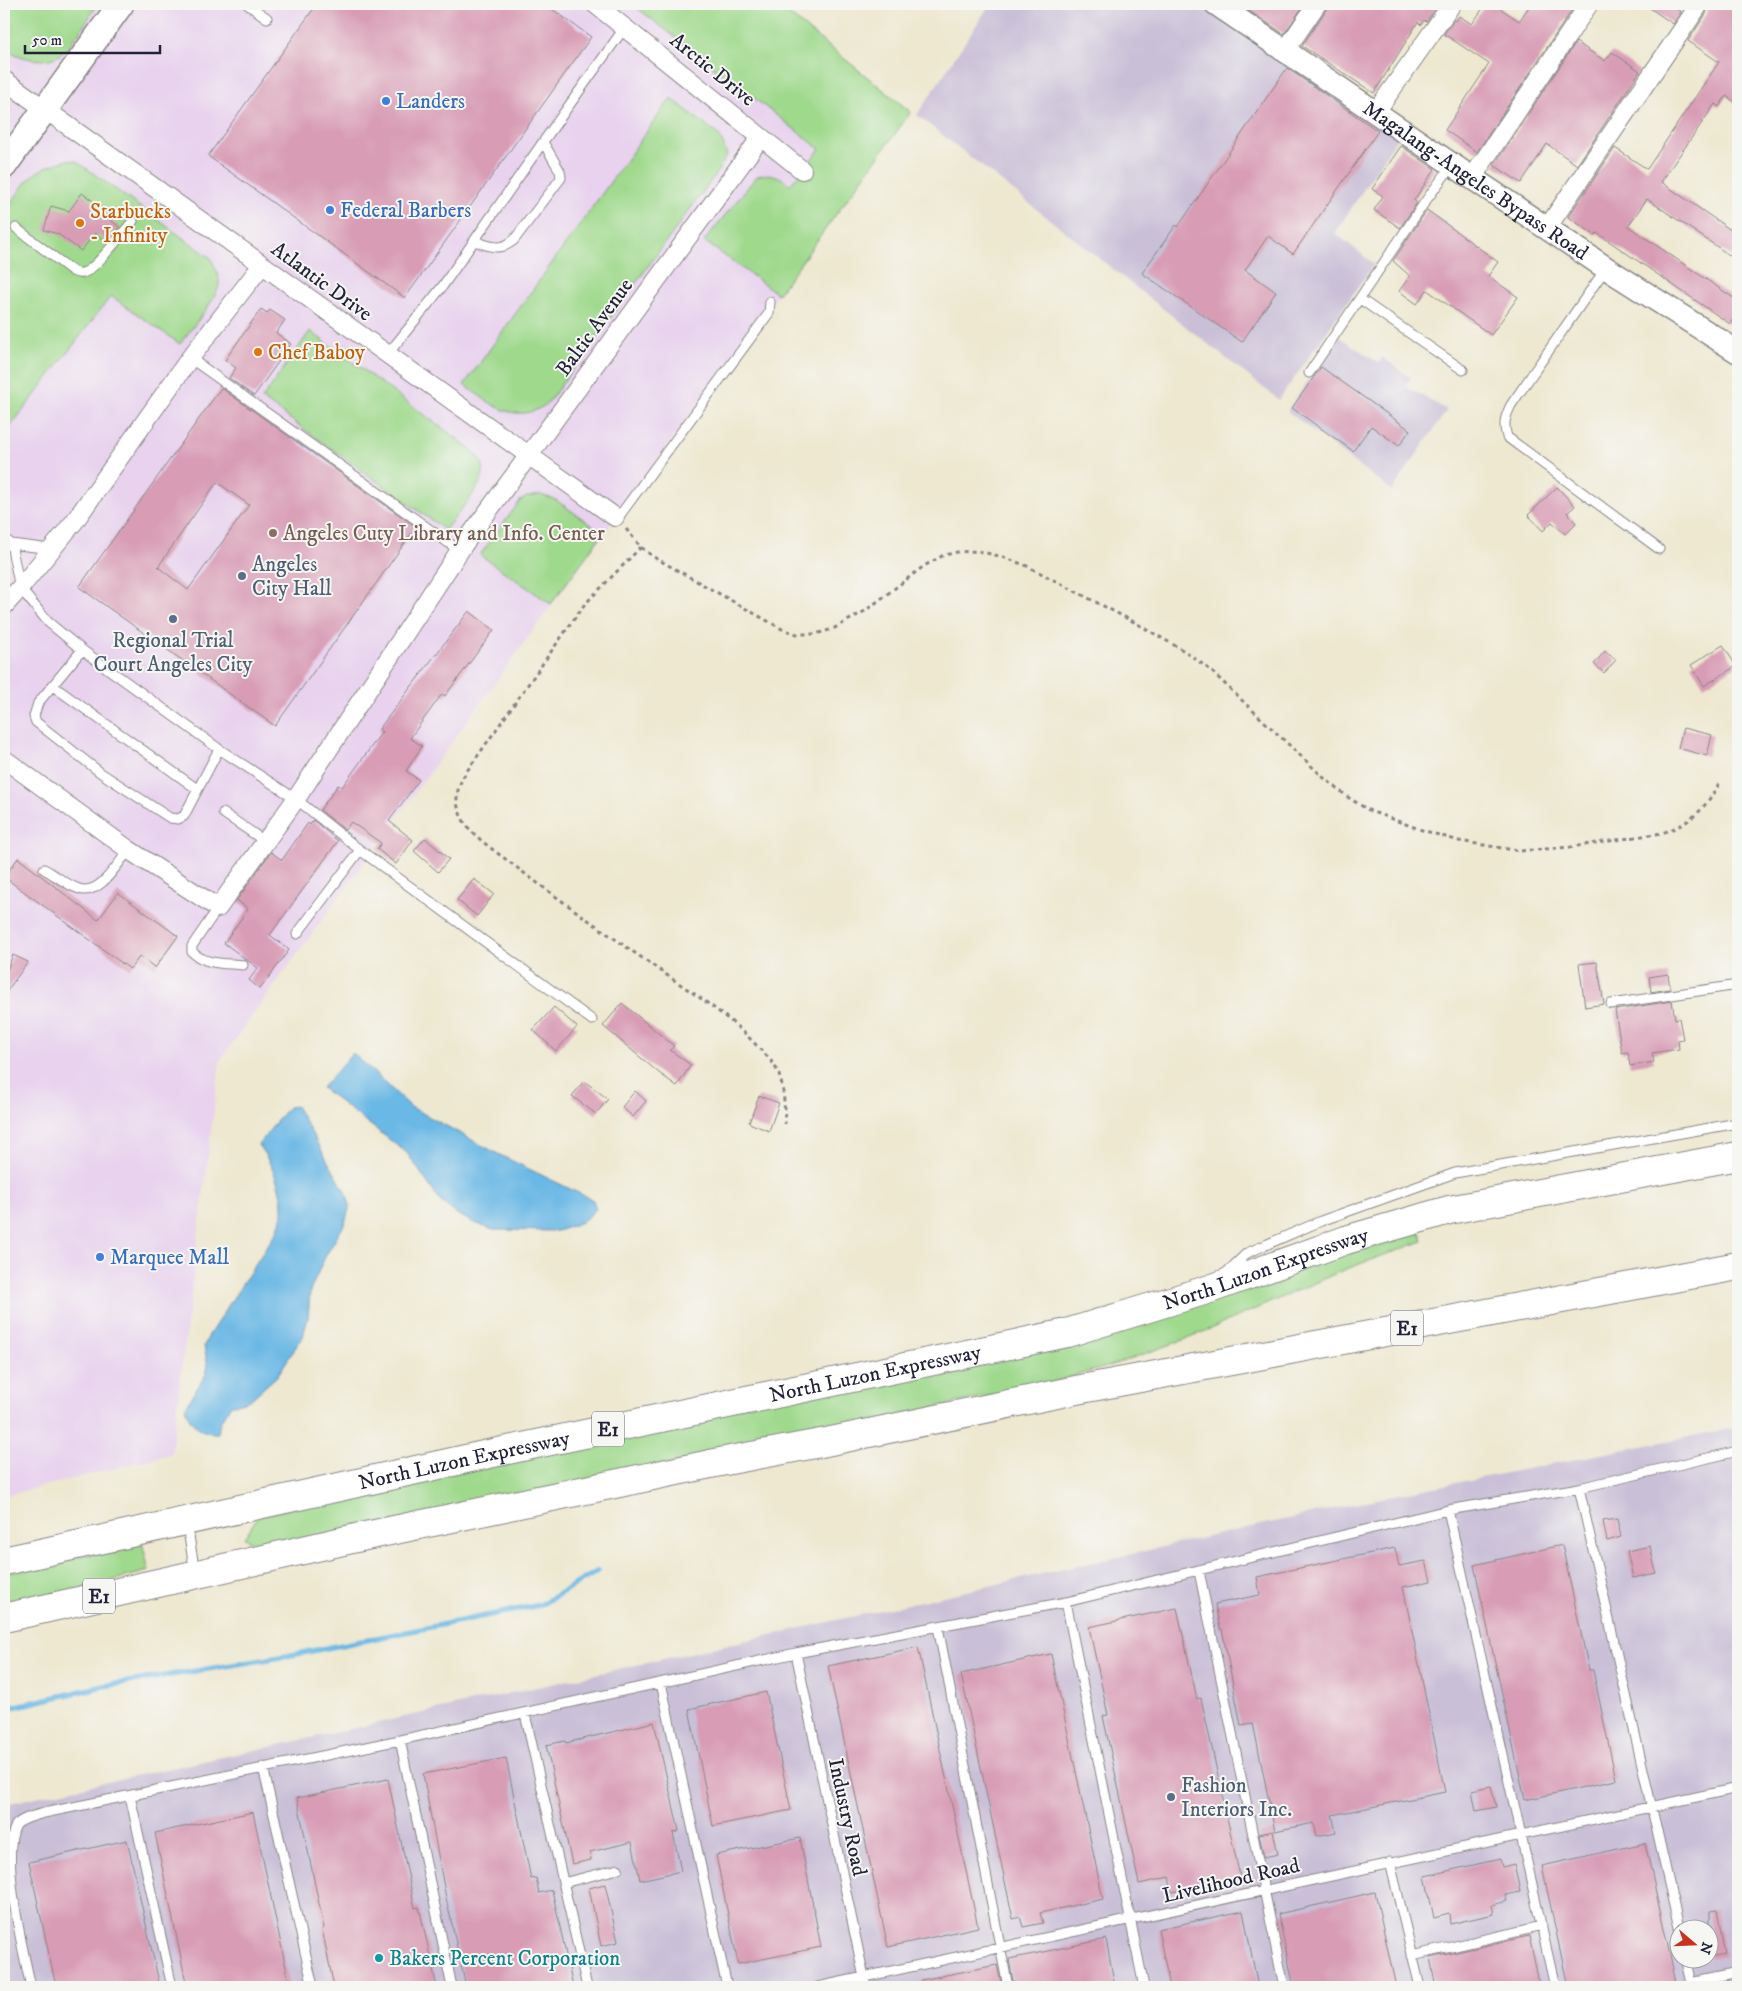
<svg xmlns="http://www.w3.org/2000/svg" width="1742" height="1991" font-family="'IM FELL DW Pica',serif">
<rect width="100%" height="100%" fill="#f6f6f2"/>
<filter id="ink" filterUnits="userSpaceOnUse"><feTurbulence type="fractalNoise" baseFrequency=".02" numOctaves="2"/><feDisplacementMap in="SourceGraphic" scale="10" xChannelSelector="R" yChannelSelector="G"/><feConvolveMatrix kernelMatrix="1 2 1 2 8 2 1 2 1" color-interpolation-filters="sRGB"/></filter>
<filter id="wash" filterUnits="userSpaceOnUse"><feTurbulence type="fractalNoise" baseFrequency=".0096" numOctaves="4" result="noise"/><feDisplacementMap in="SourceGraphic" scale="20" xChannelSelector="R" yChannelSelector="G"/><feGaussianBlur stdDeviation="1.12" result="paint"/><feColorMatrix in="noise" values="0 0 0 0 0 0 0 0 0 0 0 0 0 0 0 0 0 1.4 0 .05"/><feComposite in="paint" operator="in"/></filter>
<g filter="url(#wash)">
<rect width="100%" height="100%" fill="#eee8d0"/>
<path fill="#e8d2ee" d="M4,4H776L911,112L220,1060L171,1454L4,1496Z"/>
<path fill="#c9bfd7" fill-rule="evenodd" d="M990,4H1202L1398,137L1335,233L1374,264L1279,400L917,115Z
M1339,337L1379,363L1382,357L1411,378L1405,386L1447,410L1392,491L1287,411Z
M1738,1427V1987H4V1804L315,1737L1399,1494ZM1680,1928H1710V1958H1680Z"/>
<path fill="#9fd98c" stroke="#607e64" d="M4,4H98C90,16 70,48 60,55C42,65 19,58 4,48Z
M632,4H776L911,112L778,294L704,241L757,176C771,172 779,175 790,185L820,149Z
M671,98L716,133L721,139L727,155L718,171L548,403C515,427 492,404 464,385Z
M67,160L76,161L211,258C214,266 220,275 219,284C218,298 189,331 180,344L111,296L4,435V214L25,183L36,173L46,167Z
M310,331L471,449C478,456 485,463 483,473C482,487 454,518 445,530L262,399Z
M541,495L556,500L603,533L551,604L480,555L520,501L527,497Z
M1419,1228L1423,1241L1346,1269L1192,1337L1107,1367L1041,1385L264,1549L244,1538L258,1516L673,1425Z
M142,1542L149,1571L4,1608V1574Z"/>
<path fill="#6bb8e5" stroke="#466d90" d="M353,1053L411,1107L500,1155L593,1200L596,1209L582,1222L558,1231L493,1230L472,1222L455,1213L440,1201L407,1153L322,1088Z
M296,1106L346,1193L350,1205L345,1223L324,1259L310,1291L308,1318L303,1336L277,1376L250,1400L230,1406L220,1422L218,1433C200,1434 190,1424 185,1408L206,1374L208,1366L204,1346L209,1335L277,1231C279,1225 282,1218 282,1212C283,1190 271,1161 258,1145L288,1107Z"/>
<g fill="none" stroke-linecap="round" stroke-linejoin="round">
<path stroke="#6bb8e5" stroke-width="5.5" d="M4,1709L104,1686L287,1656L540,1605L598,1571"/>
</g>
<g id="blocks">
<path fill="#d89cb5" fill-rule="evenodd" d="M317,4H545L591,37L405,298L208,156Z
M1239,4H1296L1302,8L1284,34Z
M1327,4H1430L1436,8L1426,22L1424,20L1421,25L1418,22L1374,93L1302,46L1326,10Z
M1486,4H1494L1519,21L1531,4H1576L1477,152L1445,130L1489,64L1444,34L1454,20L1456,21L1459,16L1472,24Z
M1644,4H1669L1681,12L1673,24Z
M1708,4H1731L1738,9V104L1726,96L1719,107L1715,104L1661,182L1738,235V261L1647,199L1628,226L1738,301V311L1730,324L1597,233L1595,235L1568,217L1615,148L1647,169L1698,93L1719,62L1688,41L1706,14Z
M1576,42L1605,61L1612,52L1640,71L1577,165L1547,144L1521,183L1494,165Z
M1287,68L1378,131L1293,254L1268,236L1245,270L1276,292L1242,342L1142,273L1176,225L1178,227Z
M1401,146L1435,169L1414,200L1417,203L1400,228L1374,210L1383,196L1372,189Z
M82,193L109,213L106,217L120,227L107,242L95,233L81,251L58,234L44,230L51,206L69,211Z
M1427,210L1498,262L1488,276L1518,297L1491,335L1427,290L1417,304L1399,291L1410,276L1393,261Z
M261,309L267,313L270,310L285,320L276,333L291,344L254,396L229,378L236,368L225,360Z
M1321,367L1410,430L1399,446L1371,426L1353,451L1292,408Z
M221,388L416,527L275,726L79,587ZM217,482L249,505L188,590L158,567Z
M1557,487L1575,506L1567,513L1576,523L1565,534L1552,522L1543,531L1528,515Z
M469,611L494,630L445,696L442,694L410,738L422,746L406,771L419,780L389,821L413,840L396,864L377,849L381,843L351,822L345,830L320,810L338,785L342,787L382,732L379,729Z
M1723,645L1736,666L1704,686L1691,665Z
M1605,651L1616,660L1604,673L1594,664Z
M1683,728L1712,735L1707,756L1678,748Z
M313,820L338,841L270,935L289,950L260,989L249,980L258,968L224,943L248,909L237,900L271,852L282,860L308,823L310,825Z
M425,838L449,859L438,872L414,851Z
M18,858L98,920L118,893L178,936L155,968L140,956L130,969L4,877Z
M474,879L494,894L477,916L457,900Z
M13,955L28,962L4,995V978Z
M1597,962L1604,1004L1585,1007L1579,964Z
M1668,974L1670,989L1651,992L1649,977Z
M1672,1001L1675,1019L1679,1018L1683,1039L1678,1040L1679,1049L1652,1053L1654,1062L1630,1066L1628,1052L1622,1053L1615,1010Z
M622,1003L674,1046L670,1050L691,1065L677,1086L659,1073L603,1026Z
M554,1007L577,1027L556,1051L533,1030Z
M584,1081L608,1099L596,1114L572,1096Z
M635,1091L646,1101L633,1117L622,1107Z
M759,1096L779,1103L769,1131L749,1123Z
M1617,1519L1621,1537L1607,1541L1603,1521Z
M1562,1545L1589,1670H1593L1616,1780L1525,1800L1474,1565Z
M1650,1546L1656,1573L1633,1578L1627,1551Z
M1395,1548L1399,1566L1426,1561L1431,1581L1403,1587L1445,1792L1332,1815L1336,1832L1317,1836L1314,1823L1275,1831L1253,1723L1241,1725L1222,1629H1220L1215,1604L1260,1595L1257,1577Z
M1177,1608L1197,1699L1201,1698L1240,1877L1172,1892L1169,1877L1139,1884L1103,1716L1108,1715L1089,1627Z
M918,1647L978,1927L888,1947L828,1666Z
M1051,1654L1103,1899L1040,1913L1043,1923L1023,1927L1020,1917L1013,1919L961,1674Z
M766,1692L791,1810L713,1826L689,1709Z
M654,1722L679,1831L673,1833L681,1871L640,1880L632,1842L590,1852L591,1860L572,1864L546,1745L565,1741L566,1743Z
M506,1758L531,1879L536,1878L539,1893L552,1890L573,1987H466L446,1898L423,1774Z
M388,1779L415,1908L419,1907L437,1987H334L322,1929L324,1928L297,1798Z
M1491,1786L1496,1807L1476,1811L1472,1790Z
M253,1812L290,1987H187L155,1833Z
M1273,1831L1278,1854L1264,1857L1259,1834Z
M800,1838L821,1947L738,1964L716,1855Z
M127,1840L160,1987H56L29,1862Z
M1645,1843L1677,1987H1568L1542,1866Z
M1500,1859L1502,1867L1514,1864L1520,1892L1505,1895L1507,1901L1492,1905L1494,1914L1450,1924L1449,1914L1434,1918L1425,1876Z
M605,1884L618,1942L601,1946L589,1888Z
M1375,1892L1396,1987H1294L1278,1914Z
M1717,1910L1725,1955L1710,1958V1911Z
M1243,1911L1258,1987H1170L1158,1929Z
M1529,1936L1540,1987H1436L1430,1958Z
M1106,1939L1115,1987H1014L1009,1959Z
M997,1965L1002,1987H922L921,1980Z"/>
</g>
</g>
<g filter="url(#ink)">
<use href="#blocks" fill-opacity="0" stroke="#888586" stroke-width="1"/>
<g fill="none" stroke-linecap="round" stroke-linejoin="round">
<g stroke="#888586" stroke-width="11">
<path id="service" d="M247,4L267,18
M16,228L71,270C74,272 77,274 82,273C94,272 124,231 133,221
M474,241L543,142
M1606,268L1511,405C1505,417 1503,424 1507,437L1659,549
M1360,299L1463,370
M387,355L442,287L474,241C491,246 499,252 514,240L561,178L560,171L543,142L625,27
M190,358L460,551
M1309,373L1427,199L1452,165
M617,519L769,313L770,302
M4,538L11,544L51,549
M11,544L20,588L48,622L82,650L219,749L296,799L360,850L592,1020
M82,650L38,703L34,716L36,722L101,773L170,818L178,819L184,816L219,749
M53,686L197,789
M223,813L266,842
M44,869C55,875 67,885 79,889C100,896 117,864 129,850
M218,908L192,946V952C206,965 224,963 243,965
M297,934L360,850
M1611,1004L1738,985
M1226,1273L1247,1253L1321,1221L1455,1173L1738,1123
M1579,1488L1738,1451
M1448,1510L1555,1987
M187,1524L195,1573
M1199,1571L1284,1987
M1066,1602L1144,1987
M938,1627L1008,1987
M796,1653L866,1987
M661,1683L727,1987
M525,1714L587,1987
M400,1740L452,1987
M263,1767L313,1987
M130,1796L172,1987
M1390,1862L1420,1987
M563,1883L618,1869
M1412,1956L1542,1926
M1685,1958L1692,1987
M1690,1983L1738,1973
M31,1987C23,1951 0,1855 16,1825C22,1818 34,1816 44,1813L400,1740L796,1653L1066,1602L1448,1510L1579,1488L1680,1932
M818,1987L1738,1788"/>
</g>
<g stroke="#888586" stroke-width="20">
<path id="minor" d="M595,4L802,170
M1285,51L1317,4
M4,80L615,517
M1375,113L1452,4
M1472,178L1589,4
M1547,228L1697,8V4
M4,606L20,588L74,522L190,358L262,265
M4,759L129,850L218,908L296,799L464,544L761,137"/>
</g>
<g stroke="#888586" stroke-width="25">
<g id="tertiary">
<path id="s1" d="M1216,4L1472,178L1606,268L1738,352"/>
</g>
</g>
<g stroke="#888586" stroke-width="28">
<path id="secondary" d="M4,166L121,4"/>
</g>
<g stroke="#888586" stroke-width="30">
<g id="motorway">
<path id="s2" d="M4,1561L484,1455L1067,1333L1210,1289L1346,1240L1449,1210L1738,1156"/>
<path d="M4,1618L356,1538L720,1462L826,1442L1076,1390L1738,1266"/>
</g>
</g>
<path stroke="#888586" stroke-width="3" stroke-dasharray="4 4" stroke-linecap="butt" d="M626,529L641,547L652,556L782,629L797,634H816L833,629L865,611L924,566L942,556L957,552L978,551L1003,557L1027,566L1134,622L1186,652L1209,669L1324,778L1349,798L1370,811L1422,830L1459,841L1520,851L1571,847L1662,833C1694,822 1704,809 1721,781
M641,547L584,605L467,771C455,789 453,804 465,823C474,838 505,858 520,870C564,903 609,935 655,967C691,992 729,1015 759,1048C764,1053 770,1059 774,1065C785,1082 784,1104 785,1124"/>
<use href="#service" stroke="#fff" stroke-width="9"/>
<use href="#minor" stroke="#fff" stroke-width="18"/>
<use href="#tertiary" stroke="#fff" stroke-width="22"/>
<use href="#secondary" stroke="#fff" stroke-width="25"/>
<use href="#motorway" stroke="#fff" stroke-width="28"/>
</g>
</g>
<g fill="#3f7fe0" stroke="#f6f6f2" stroke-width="2">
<circle cx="386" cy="101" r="5"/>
<circle cx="330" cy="210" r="5"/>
<circle cx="100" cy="1257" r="5"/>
</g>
<g fill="#e8710a" stroke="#f6f6f2" stroke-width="2">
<circle cx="80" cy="223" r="5"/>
<circle cx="258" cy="352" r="5"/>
</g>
<circle fill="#8d6e63" stroke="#f6f6f2" stroke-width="2" cx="273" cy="533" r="5"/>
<g fill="#5c6f8a" stroke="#f6f6f2" stroke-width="2">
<circle cx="242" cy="576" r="5"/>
<circle cx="173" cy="619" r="5"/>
<circle cx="1171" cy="1797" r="5"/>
</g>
<circle fill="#0f9aa8" stroke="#f6f6f2" stroke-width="2" cx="379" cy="1958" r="5"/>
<g text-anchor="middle" stroke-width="4" stroke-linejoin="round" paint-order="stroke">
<g fill="#f6f6f2" stroke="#626272" stroke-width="1">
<rect x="1391" y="1310.5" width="32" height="35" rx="4"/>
<rect x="592" y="1411.5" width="32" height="35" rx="4"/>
<rect x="83" y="1578.5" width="32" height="35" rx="4"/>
</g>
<g font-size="20" font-weight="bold" fill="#22223b">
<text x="1407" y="1335">E1</text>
<text x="608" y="1436">E1</text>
<text x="99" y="1603">E1</text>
</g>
<g font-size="21" fill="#22223b" stroke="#f6f6f2">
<text transform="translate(713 69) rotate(39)" y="7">Arctic Drive</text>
<text dy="7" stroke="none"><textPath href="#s1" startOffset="314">Magalang-Angeles Bypass Road</textPath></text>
<text transform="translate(322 281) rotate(36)" y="7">Atlantic Drive</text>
<text transform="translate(594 327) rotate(-54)" y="7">Baltic Avenue</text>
<text dy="7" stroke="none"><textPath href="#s2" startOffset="1296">North Luzon Expressway</textPath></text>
<text dy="7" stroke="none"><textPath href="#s2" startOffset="891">North Luzon Expressway</textPath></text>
<text dy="7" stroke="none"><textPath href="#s2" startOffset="471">North Luzon Expressway</textPath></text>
<text transform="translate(848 1817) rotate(78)" y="7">Industry Road</text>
<text transform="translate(1231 1880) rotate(-13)" y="7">Livelihood Road</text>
</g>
<g font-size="21" fill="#366cbe" stroke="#f6f6f2" text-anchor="start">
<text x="396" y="108">Landers</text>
<text x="340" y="217">Federal Barbers</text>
<text x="110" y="1264">Marquee Mall</text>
</g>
<g font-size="21" fill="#c56008" stroke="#f6f6f2" text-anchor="start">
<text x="90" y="218">Starbucks<tspan x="90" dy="24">- Infinity</tspan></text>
<text x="268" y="359">Chef Baboy</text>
</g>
<g font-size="21" fill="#785e54" stroke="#f6f6f2" text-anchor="start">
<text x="283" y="540">Angeles Cuty Library and Info. Center</text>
</g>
<g font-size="21" fill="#4e5e75" stroke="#f6f6f2" text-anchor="start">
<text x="252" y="571">Angeles<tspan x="252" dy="24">City Hall</tspan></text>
<text x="173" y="647" text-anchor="middle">Regional Trial<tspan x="173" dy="24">Court Angeles City</tspan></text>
<text x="1181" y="1792">Fashion<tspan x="1181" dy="24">Interiors Inc.</tspan></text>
</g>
<g font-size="21" fill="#0d838f" stroke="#f6f6f2" text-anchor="start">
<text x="389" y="1965">Bakers Percent Corporation</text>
</g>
</g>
<rect width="1742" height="1991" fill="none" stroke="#f6f6f2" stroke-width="20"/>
<g transform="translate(1694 1944) rotate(109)"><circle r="24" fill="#f6f6f2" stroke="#a1a1a9"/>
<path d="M0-4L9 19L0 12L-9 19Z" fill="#c8321e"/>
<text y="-8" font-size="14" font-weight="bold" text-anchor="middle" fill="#22223b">N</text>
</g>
<path d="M25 45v8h135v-8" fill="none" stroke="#22223b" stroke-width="2.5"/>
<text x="32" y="45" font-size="15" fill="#22223b" stroke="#f6f6f2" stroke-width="4" paint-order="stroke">50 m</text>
</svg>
